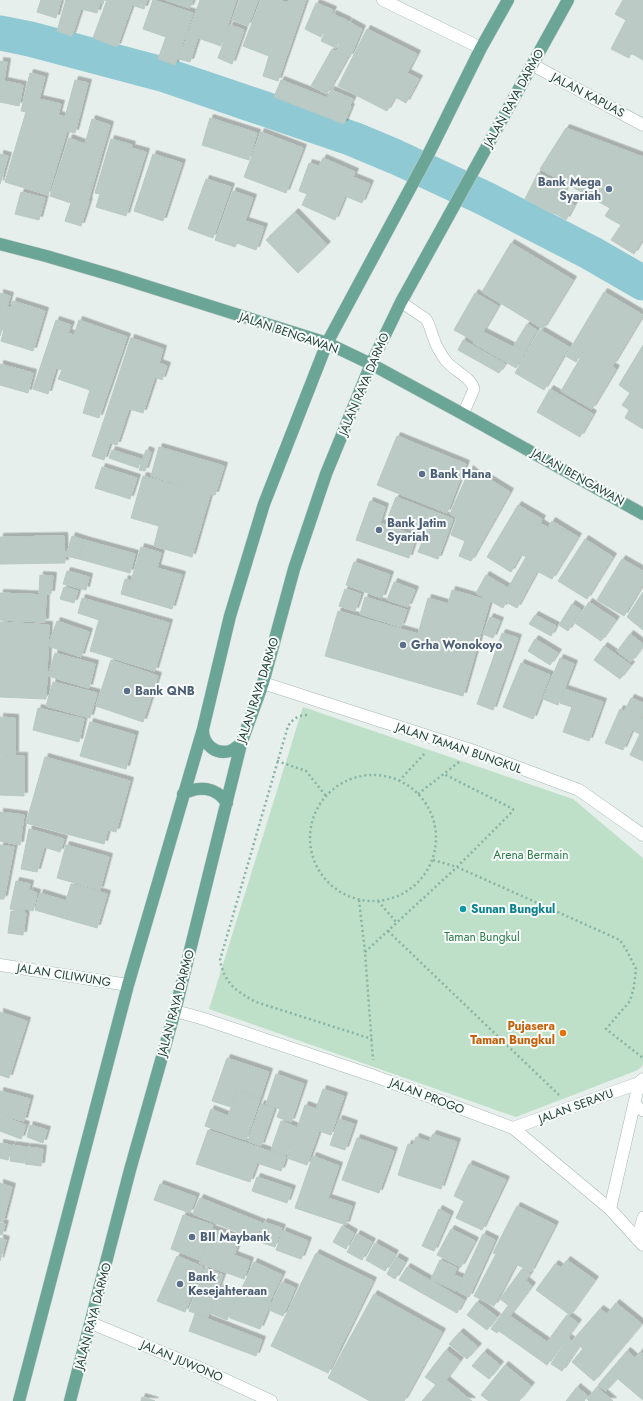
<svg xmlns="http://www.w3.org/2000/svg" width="643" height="1401" font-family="Jost,sans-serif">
<defs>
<filter id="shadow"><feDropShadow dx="3.5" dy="-3.5" stdDeviation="0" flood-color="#0004"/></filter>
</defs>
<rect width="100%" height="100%" fill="#e6efeb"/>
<path fill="#bfe0c8" d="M303,707L573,799L643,858V1065L638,1070L516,1117L209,1009Z"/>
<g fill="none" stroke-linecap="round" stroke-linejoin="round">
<path stroke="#8ec9d4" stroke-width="35" d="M0,33L30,39L162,74L353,139L396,157L486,199L591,253L643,283"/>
</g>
<path fill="#bbcac4" stroke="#b8c9c2" filter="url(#shadow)" d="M41,0H61L56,18L37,12Z
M66,0H104L103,4L100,3L97,13L81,9L72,36L57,31Z
M107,0H147L144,9L132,5L117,47L93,38Z
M153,0L193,13L175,65L158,59L166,37L143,29Z
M165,0H193L190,8Z
M200,0H236L221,46L198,38L190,62L179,59Z
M240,0H258L248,26L232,20Z
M261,0H280L287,3L289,0H306L278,81L263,76L269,56L243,46Z
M623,0H643V60L631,53L629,58L611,49L626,20L615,14Z
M316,3L333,10L321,37L305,29Z
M333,14L348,21L336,48L321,41Z
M349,22L362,29L350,57L336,52Z
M230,25L244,30L232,64L218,58Z
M367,29L417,54L407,73L419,79L406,103L395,97L387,111L338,86Z
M332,49L347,58L327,94L311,86Z
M0,61L7,62L4,81L23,85L19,106L0,102Z
M30,73L45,77L39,99L61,104L58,115L65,117L75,80L88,83L75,133L67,131L48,195L5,182L26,112L21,111Z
M281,80L327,98L331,90L353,99L349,107H351L344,124L274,97Z
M210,118L257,133L249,160L202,145Z
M92,119L110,125L88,201H89L81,226L65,221L71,203L50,196L69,138L85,144Z
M566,128L643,157V238L634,254L611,240L621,225L605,216L610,208L540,169Z
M261,132L303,148L286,193L244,177Z
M111,139L132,145L131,148L146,152L126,216L96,207L100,194L95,193Z
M0,154L8,156L0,184Z
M153,154L182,163L163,221L134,211Z
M323,158L355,172L353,177L370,184L362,203L345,196L335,220L302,205L307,194L299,191L309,163L319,166Z
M538,173L567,187L561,198L574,205L566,220L554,213L553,214L525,199Z
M206,179L231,187L213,238L188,229Z
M233,191L253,198L245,221L264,227L256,250L237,243L235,247L215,240Z
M21,192L45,198L39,220L15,214Z
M295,212L327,245L298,273L266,240Z
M511,243L573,280L543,329L482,292Z
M604,292L643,315L613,365L584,348L576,362L566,356Z
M0,293L10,296L7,307L11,308L13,301L45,311L33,351L1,341L4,330L2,329L0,336Z
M475,293L498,306L483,332L513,347L527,324L537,330L516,368L473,343L474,341L454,330Z
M56,320L71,325L68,333L74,335L79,320L127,337L99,418L83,413L90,390L58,379L62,370L56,368L48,394L33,389Z
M540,330L569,347L544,390L515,373Z
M131,338L163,349L159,363L167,366L162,380L155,377L143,413L129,409L117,445L110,443L104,460L92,456Z
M463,340L505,364L499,373L458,350Z
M643,345V429L625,418L629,410L622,405L630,393L619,385Z
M585,350L616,369L592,409L561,391Z
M0,364L33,373L28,393L0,385Z
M550,389L593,414L580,437L537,412Z
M397,436L466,464L447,513L377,485Z
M159,447L224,466L215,495L151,476Z
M112,450L141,459L138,468L109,458Z
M146,450L151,452L145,471L139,470Z
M102,467L137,478L130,499L95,488Z
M470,469L479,477L481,474L510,492L471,561L459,556L465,541L451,535L457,518L450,514Z
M143,476L210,495L192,557L154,546L159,526L131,518Z
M396,497L453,519L438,559L418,552L425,535L387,520Z
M370,501L385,507L380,523L416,536L409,558L356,540Z
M518,505L542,519L540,523L548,528L552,521L578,537L552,579L537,571L517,608L506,602L503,608L476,593L486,575L508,588L526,557L521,554L511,572L487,557Z
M64,536L65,563L0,564V537Z
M72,536L84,540L79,559L66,556Z
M585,539L613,557L587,599L558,581Z
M84,540L135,554L130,573L79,559Z
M141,547L161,553L157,568L182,575L172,609L121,594L125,579L131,581Z
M622,559L643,571V584L624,616L597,600Z
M354,562L390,575L382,598L346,585Z
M67,571L89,577L86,590L63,584Z
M40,575L53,576L51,594L39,593Z
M394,582L415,590L408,607L387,600Z
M64,587L78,591L74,603L60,599Z
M345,589L361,594L355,611L339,606Z
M452,590L490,601L463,696L325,656L338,611L418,634L428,598L448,604Z
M643,592V630L627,617Z
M0,593L46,595L45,622L0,620Z
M365,597L407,610L401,627L360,614Z
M82,598L169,623L155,671L90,651L99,620L78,613Z
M589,602L616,620L601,641L575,623Z
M572,604L581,610L568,631L559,625Z
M535,615L556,626L551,636L529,624Z
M490,617L500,621L493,638L483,634Z
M57,621L89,632L81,657L48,646Z
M0,622L49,625L46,699L0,697Z
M502,633L518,638L493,710L477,704Z
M630,634L643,644V646L631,662L617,651Z
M535,639L558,653L550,665L528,651Z
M604,646L631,665L620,679L594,660Z
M55,653L95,664L89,688L48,676Z
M560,658L574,664L558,705L543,699Z
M111,660L158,676L143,722L96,706Z
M521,663L550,675L533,719L503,707Z
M53,682L97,693L90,718L46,706Z
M565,689L603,702L589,741L563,732L572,707L560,703Z
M631,698L643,703V712L641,717L625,710Z
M38,708L84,719L79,742L33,730Z
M620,709L642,719L643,716V761L630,755L640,734L632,730L623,750L605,743Z
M0,717L15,718V755H0Z
M90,722L135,735L126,769L80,756Z
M0,756H24V796L0,795Z
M45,757L130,781L116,832L108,830L104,844L26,823Z
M0,812L24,815L20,845L0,841Z
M29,829L64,839L60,852L44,847L37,872L21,869Z
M0,845L14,847L4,899H0Z
M66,845L109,857L100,890L57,878Z
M16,881L30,884L24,912L10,909Z
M71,884L107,894L97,928L35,910L40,893L66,901Z
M30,891L37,893L33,911L26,909Z
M11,911L26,913L23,935L8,933Z
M0,1012L27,1021L9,1078L0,1075Z
M227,1058L269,1072L260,1099L237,1090L231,1107L212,1101Z
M276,1074L304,1084L291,1122L277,1117L280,1109L266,1104Z
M323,1089L344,1096L331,1135L319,1131L307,1165L287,1158L305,1105L316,1109Z
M0,1091L30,1099L24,1121L0,1115Z
M237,1091L260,1099L246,1140L205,1126L211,1109L228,1116Z
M261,1104L274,1109L261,1146L248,1141Z
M0,1116L26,1125L21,1139L0,1131Z
M339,1119L354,1124L345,1150L330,1145Z
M281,1121L296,1127L286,1155L271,1150Z
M30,1125L47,1130L43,1143L27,1137Z
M208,1130L286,1157L281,1171L257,1163L250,1182L196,1164Z
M433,1134L457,1142L441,1189L398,1175L408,1144L413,1145L416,1137L429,1142Z
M357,1138L394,1151L379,1193L342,1180Z
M0,1143L11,1145L8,1160L0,1158Z
M12,1145L26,1147L24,1163L10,1161Z
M27,1147L43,1149L41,1166L25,1164Z
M313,1156L339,1166L328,1198L352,1206L346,1225L295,1208Z
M469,1164L506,1180L482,1230L456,1218L464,1201L454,1196Z
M257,1177L292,1189L287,1203L252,1191Z
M0,1183L12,1187L3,1222H0Z
M160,1184L196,1197L190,1213L154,1200Z
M200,1198L262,1223L255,1239L193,1214Z
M517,1206L555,1225L531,1272L516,1264L494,1306L474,1296L496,1254L493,1253Z
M439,1209L450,1215L434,1251L422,1246Z
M183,1215L213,1225L200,1260L171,1249Z
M264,1222L282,1228L275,1247L257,1241Z
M0,1223L5,1224L2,1235L0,1234Z
M342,1226L354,1233L346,1249L333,1242Z
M212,1229L240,1239L234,1255L250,1261L244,1279L199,1263Z
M451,1229L475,1241L461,1267L437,1255Z
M283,1231L308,1241L301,1259L276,1250Z
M357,1234L372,1242L362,1260L347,1252Z
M483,1234L495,1240L469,1297L457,1291Z
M0,1238L6,1240L0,1261Z
M375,1243L395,1254L385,1271L366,1260Z
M316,1253L373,1281L328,1373L271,1346Z
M177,1256L203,1267L185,1312L157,1301Z
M396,1257L405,1262L395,1279L387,1274Z
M440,1260L457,1268L454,1275L462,1278L456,1291L431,1279Z
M567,1260L595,1280L570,1315L536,1290L555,1264L561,1268Z
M254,1262L282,1275L270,1301L242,1288Z
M407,1267L464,1300L457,1313L399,1280Z
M205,1268L223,1275L207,1318L189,1311Z
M522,1269L530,1274L508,1305L500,1299Z
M526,1281L532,1286L497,1333L491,1329Z
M282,1282L295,1288L283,1316L269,1310Z
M220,1288L237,1295L227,1320L210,1313Z
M240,1291L271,1302L260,1329L230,1318Z
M374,1294L442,1332L404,1401H370L328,1378Z
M477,1302L497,1317L487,1330L467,1315Z
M616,1303L642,1324L594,1381L572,1362L583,1349L573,1340L600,1309L607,1314Z
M195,1314L262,1340L256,1356L189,1331Z
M567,1315L578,1323L547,1365L499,1331L510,1316L547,1342Z
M460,1332L478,1347L467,1359L449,1344Z
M568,1338L579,1346L562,1371L551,1364Z
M446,1350L460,1361L446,1380L472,1401H422L436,1385L425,1377Z
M627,1351L635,1358L606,1391L598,1385Z
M484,1352L500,1365L489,1379L472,1366Z
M640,1352L643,1354V1400L618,1379Z
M505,1365L531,1386L519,1401H489L481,1395Z
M577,1387L588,1396L584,1401H566Z
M597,1387L613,1401H589L587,1399Z
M142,1397L155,1401H141Z"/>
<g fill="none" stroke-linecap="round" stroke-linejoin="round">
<g stroke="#a8b8b2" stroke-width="12">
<path id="service" d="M401,302L426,319C430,325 431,332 434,339C436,347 441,354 446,361C455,372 470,376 474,389L463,414
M634,1104L643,1111
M637,1239L643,1217"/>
</g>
<g stroke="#a8b8b2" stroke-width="13">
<path id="minor" d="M383,0L481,48
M263,683L474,751L579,790L643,835
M175,1011L201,1018L374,1076L513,1128L610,1209L643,1245
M513,1128L639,1083L643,1079
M610,1209L639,1083
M91,1323L202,1369L271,1401"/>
</g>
<g stroke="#a8b8b2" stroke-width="13">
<path id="tertiary" d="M533,65L643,125"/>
</g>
<g stroke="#a4bbb3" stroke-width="13">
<path id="secondary" d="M0,965L128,985"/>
</g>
<g stroke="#c2cac8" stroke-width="13">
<path id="primary" d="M0,244L46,256L118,277L327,343L371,364L463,414L643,514
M203,730C203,744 215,755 230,751C234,750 237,746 241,744
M183,794C199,785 216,787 227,803
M19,1401L128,985L203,729L230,616L264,504L327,343L426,159L481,48L508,0
M70,1401L130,1170L175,1011L241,744L263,683L294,569L326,474L371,364L401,302L568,0"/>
</g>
<path stroke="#86b3a5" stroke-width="2.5" stroke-dasharray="2 3" stroke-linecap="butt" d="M307,715C298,715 293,719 288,726L220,960C224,983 237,992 256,1002L372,1039
M277,761L306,771L326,796
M310 838a63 63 0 1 1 126 0a63 63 0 1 1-126 0Z
M399,781L426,752
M418,794L459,762
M433,860L457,867L620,940L627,951L636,969L634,987L630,1001L606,1029L643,1058
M359,900L365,952L373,1060
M378,901L397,923
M388,931L559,1095
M365,952L457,867L513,811V809L444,774"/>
<use href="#service" stroke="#fff" stroke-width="11"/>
<use href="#minor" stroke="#fff" stroke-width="12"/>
<use href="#tertiary" stroke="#fff" stroke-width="12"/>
<use href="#secondary" stroke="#fff" stroke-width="12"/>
<use href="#primary" stroke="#6aa596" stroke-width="12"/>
</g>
<g fill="#5c6f8a" stroke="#f7fbf9" stroke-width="1.5">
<circle cx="609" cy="189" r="4"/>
<circle cx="422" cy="474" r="4"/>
<circle cx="379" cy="530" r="4"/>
<circle cx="403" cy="645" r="4"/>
<circle cx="127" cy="691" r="4"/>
<circle cx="192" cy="1237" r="4"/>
<circle cx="180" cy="1284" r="4"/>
</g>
<circle fill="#0f9aa8" stroke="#f7fbf9" stroke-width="1.5" cx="463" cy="909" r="4"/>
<circle fill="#e8710a" stroke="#f7fbf9" stroke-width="1.5" cx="563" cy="1033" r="4"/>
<g text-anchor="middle" stroke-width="4" stroke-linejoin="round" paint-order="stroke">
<g font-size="12" fill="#24423a" stroke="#f7fbf9">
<text transform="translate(588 95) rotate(28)" y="4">JALAN KAPUAS</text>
<text transform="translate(514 98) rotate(-61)" y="4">JALAN RAYA DARMO</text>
<text transform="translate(289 333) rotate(19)" y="4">JALAN BENGAWAN</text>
<text transform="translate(364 384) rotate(-67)" y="4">JALAN RAYA DARMO</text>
<text transform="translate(578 477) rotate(29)" y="4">JALAN BENGAWAN</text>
<text transform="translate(258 690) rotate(-72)" y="4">JALAN RAYA DARMO</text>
<text transform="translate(459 748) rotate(19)" y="4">JALAN TAMAN BUNGKUL</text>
<text transform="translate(64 975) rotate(9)" y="4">JALAN CILIWUNG</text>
<text transform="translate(176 1003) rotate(-75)" y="4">JALAN RAYA DARMO</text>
<text transform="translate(427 1096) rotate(21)" y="4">JALAN PROGO</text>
<text transform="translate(576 1106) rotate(-20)" y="4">JALAN SERAYU</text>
<text transform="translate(93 1316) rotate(-75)" y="4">JALAN RAYA DARMO</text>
<text transform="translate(182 1361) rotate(23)" y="4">JALAN JUWONO</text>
</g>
<g font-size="12" font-weight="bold" fill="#4e5e75" stroke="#f7fbf9" text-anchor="start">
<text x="601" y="186" text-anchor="end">Bank Mega<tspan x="601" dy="14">Syariah</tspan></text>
<text x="430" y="478">Bank Hana</text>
<text x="387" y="527">Bank Jatim<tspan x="387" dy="14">Syariah</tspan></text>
<text x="411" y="649">Grha Wonokoyo</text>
<text x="135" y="695">Bank QNB</text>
<text x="200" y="1241">BII Maybank</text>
<text x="188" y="1281">Bank<tspan x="188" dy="14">Kesejahteraan</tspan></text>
</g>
<g font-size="12" fill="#2d7a4b" stroke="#f7fbf9">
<text x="531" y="859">Arena Bermain</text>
<text x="482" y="941">Taman Bungkul</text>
</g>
<g font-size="12" font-weight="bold" fill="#0d838f" stroke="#f7fbf9" text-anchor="start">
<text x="471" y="913">Sunan Bungkul</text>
</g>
<g font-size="12" font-weight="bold" fill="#c56008" stroke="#f7fbf9" text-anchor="end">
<text x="555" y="1030">Pujasera<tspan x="555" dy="14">Taman Bungkul</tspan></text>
</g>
</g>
</svg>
